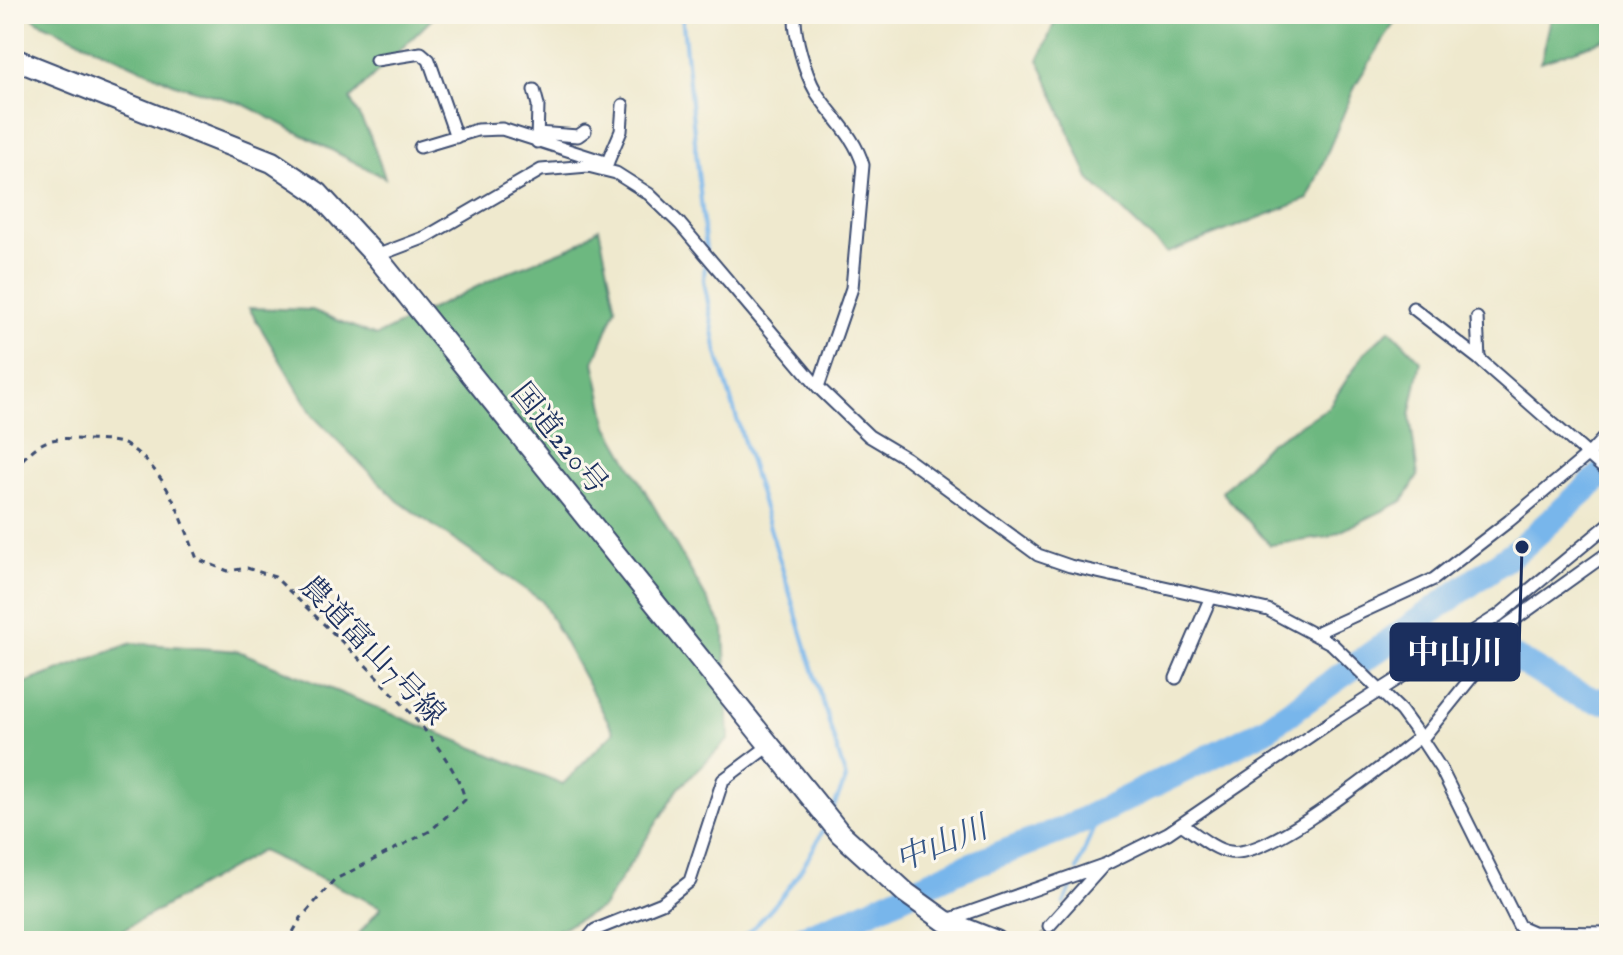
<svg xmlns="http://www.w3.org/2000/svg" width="1623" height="955" font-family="'IM FELL English','Noto Serif JP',serif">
<rect width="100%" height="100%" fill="#fbf7ec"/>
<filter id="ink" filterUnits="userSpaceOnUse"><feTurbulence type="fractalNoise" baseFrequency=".0125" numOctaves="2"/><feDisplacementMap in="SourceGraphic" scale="16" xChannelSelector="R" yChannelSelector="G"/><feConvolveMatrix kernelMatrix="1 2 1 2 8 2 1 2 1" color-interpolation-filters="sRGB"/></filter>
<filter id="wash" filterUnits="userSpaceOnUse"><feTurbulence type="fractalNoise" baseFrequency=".006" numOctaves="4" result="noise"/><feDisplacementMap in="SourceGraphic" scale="32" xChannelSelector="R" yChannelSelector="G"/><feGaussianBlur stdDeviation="1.8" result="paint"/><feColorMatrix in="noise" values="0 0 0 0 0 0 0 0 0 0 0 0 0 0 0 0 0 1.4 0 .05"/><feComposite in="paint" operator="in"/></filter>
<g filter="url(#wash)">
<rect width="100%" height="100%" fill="#efe9ce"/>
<path fill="#6db880" stroke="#44746f" stroke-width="2" d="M29,14H437L350,99L370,136L385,178L243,104L175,84L37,21Z
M1058,14H1400L1356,84L1308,199L1167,253L1089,179L1039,60Z
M1552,14H1609V38L1541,62Z
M599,228L616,308L594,362L608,426L724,629L729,739L679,788L602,908L536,941H353L381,907L261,851L104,941H14V687L132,643L238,651L563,784L614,732L542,601L398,501L314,417L249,308L312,310L376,336L501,275L576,245Z
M1390,329L1421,361L1410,416L1418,476L1403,501L1329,537L1270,545L1222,492L1268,444L1328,408L1365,352Z"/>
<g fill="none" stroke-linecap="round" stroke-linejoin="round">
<path stroke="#78b6eb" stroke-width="4" d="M682,14L706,250
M705,259L704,280L717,353L846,779L832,811
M1077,870L1099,813
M1064,904L1074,879
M738,941C776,909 804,871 825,826
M1050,941L1057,923"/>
<path stroke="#78b6eb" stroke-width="26" d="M1401,634C1436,639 1473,641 1506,654C1539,667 1573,702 1609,701
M794,941L852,919L961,869L1067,828L1266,729L1522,547L1609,468"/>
</g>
</g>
<g filter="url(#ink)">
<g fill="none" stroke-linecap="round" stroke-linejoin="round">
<path stroke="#c5c4b8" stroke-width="11" stroke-dasharray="11 5.5" stroke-linecap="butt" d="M1040,941L1049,926"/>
<g stroke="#3b4b6f" stroke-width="15">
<path id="street" d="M795,14C794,36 805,73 816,92C832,117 855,136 863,165L852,288L818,387
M376,60L421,53L429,60L456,137
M534,90L538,105L537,142
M537,133L578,136L585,131
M420,147L477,130L502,129L608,163
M606,166L621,131L623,105
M376,256L426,237L541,170L588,166L616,173L649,194L680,224L818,387L869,436L906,458L1038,555L1070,566L1268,610L1332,644L1401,711L1420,737L1441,769L1519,926L1533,932L1609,933
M1413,308L1479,359L1609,473
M1477,318L1479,359
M1314,634L1434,579L1509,521L1589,454L1609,432
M1176,678L1210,599
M1421,740L1483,663L1500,630L1609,552
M1181,824C1195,833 1214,850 1230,852C1270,859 1384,764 1420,737
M945,921L1106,864L1168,833L1335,719L1499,615L1609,524
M1049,926L1102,867
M586,941L595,930L662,903L690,881L723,780L770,745"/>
</g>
<g stroke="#3b4b6f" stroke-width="24">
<path id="highway" d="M14,59L272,162L318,193L376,256L840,833L906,893L945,921L996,941"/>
</g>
<path stroke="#3b4b6f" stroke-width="3" stroke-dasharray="6 6" stroke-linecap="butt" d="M14,468C42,439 48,436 89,440C100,441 117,440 126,445C167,470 181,517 197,559L228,571L247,568L275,577C323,625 453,739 465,800L430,831L334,880L301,918L288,941"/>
<use href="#street" stroke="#fff" stroke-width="11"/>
<use href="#highway" stroke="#fff" stroke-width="20"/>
</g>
</g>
<g text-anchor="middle" stroke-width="6" stroke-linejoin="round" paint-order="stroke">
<g font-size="30" fill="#1b2f5e" stroke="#fbf7ec">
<text transform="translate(560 438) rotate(51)" y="10">国道220号</text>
<text transform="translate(373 650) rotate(46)" y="10">農道富山7号線</text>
</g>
<g font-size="32" font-style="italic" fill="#375888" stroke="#fbf7ec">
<text transform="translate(941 843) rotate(-22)" y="11">中山川</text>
</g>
</g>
<path fill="none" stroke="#1b2f5e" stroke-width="3" d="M1522 547L1519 652"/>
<circle fill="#1b2f5e" stroke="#fbf7ec" stroke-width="3" cx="1522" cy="547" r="8"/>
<rect fill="#1b2f5e" stroke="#1b2f5e" stroke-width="3" x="1391" y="624" width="128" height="56" rx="8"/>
<g font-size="32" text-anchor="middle" font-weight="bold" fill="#fff">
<text x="1455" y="663">中山川</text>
</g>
<rect width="1623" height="955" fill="none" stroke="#fbf7ec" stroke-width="48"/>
</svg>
